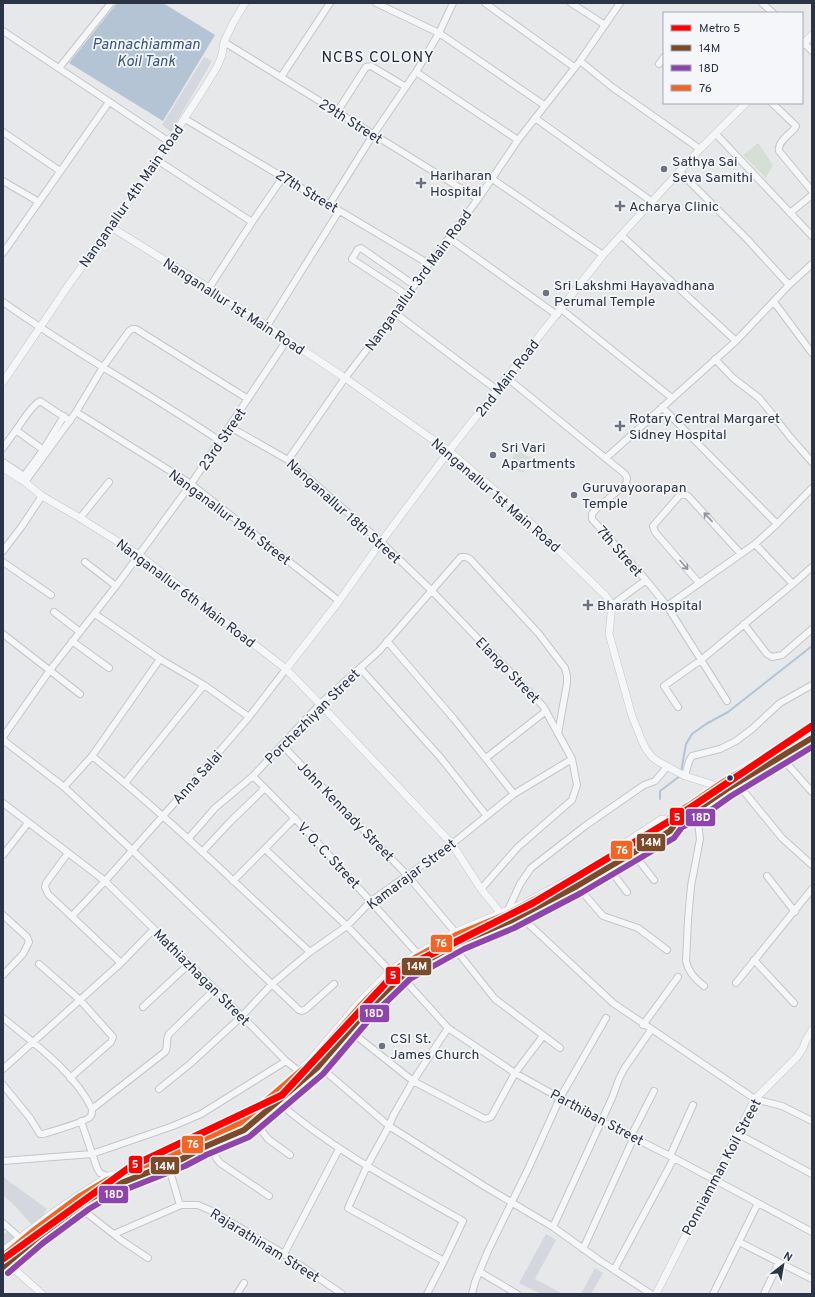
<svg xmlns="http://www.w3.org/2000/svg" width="815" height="1297" font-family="Overpass,sans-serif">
<rect width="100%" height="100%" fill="#e6e8ea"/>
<path fill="#d4d7dd" d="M204,57L212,61L171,132L162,125Z
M3,1177L47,1209L41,1218L32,1225L15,1206L3,1195Z
M8,1231L17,1239L3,1252V1235Z
M546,1234L556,1240L535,1279L563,1294H541L519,1283Z
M595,1268L603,1273L591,1294H581Z"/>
<path fill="#d6ded6" d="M758,143L773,165L766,178L743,155Z
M516,450L531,458L523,473L509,466Z"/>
<path fill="#b4c4d5" d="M117,3H163L215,35L163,121L69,63Z"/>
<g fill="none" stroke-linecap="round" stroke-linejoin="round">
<path stroke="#b4c4d5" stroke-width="2" d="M681,772L686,744L692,734L706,724L728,712L812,646
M660,799V791L680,776"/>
<g stroke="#c4c6c8" stroke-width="8">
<path id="minor" d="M376,3L439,33L544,105
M485,3L574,67
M571,3L605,25
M762,3L773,13
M3,31L168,141
M802,41L812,51
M224,42L478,199
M580,61L612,87L700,149
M659,64L664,57
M59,68L111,3
M416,72L518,140
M281,77L330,3
M772,103L796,126L795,128C790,134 777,142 779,151L812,191
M337,112L366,67L371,66L406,87
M535,118L651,201
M185,119L429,264
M3,132L60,171
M716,134L812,236
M157,160L252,222
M679,171L747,239L789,285
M491,178L603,255
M3,181L39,202
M329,205L373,135L416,72L439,33L453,3
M790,213L812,195
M621,235L736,341
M449,238L557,315
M3,253L109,102
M209,288L252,222L283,177
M407,295L355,261L352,259L358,249L361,248L414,285
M3,302C73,352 149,393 220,441
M774,302L812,353
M561,309L672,398
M395,313L497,390
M267,326L339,211
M715,359L733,378L759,398L773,415L790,437L812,462
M506,377L625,474L627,478L626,484L597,508L592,514V519L646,580L667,606L727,701
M662,407L777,524
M76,412L191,484L339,601
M230,427L288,460L381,542L431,590L543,706L572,759L577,785L572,800L518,847L481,889
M3,448L16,430
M46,452L16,430C23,421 30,407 40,401L70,421
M606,458L736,341L789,285L812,264
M288,460L345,378L395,313L429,264L478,199L518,140L580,61L620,3
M3,462L24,476
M21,480L43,450L64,416
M25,482L76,412L103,367L129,331L132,329H136L248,399
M80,518L109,482
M755,544L793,584
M3,551L22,526L42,496
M3,562L51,595
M85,562L116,586
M699,583L655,532L653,526L679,496L683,494L688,496L741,554
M612,605L646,580
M667,606L755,544L777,524L812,488
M54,612L80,632
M95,614L160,659L204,685L249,717
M744,624L767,654L772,657L782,655L812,629
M3,634L80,694
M72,641L109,668
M387,641L454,719L514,794
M360,668L440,757L486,815
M678,707L664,686L701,660L793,584L812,567
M3,737L50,670L116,586L191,484L287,340
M3,740L64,787L132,850L299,1010L302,1011L306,1009L334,984
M282,745L407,875L456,933
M92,756C168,817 238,886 310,952
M781,757L812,792
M486,758L546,711
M253,776L309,833L418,954
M685,776L689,761L692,756L720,749L736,741L752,729L780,703L812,685
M125,783L204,685
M737,783L782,838L812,865
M64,787L92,756L160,659
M3,803L105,881L215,989L286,1061L300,1072L303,1073
M699,808L698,823L700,839L691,886L688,920L686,961C688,971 696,980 704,986
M188,839L215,808L253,776L320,704L379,651L461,557H466L470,559L539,634L565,668L567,676V683L558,734
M265,849L347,926L391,972
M202,852L230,822L265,788
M68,853L46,883L45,887L48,894L121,963
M633,853L654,880
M3,855L28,823
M608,867L627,892
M767,876L795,912
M233,881L295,818
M577,886L603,916L638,928L667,950
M508,910L520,884L531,868L585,826L644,785L655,781L667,767
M3,915L27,937L29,942L23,954L3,975
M72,916L105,881L194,781L249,717L286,669
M520,916L613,1003L755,1099L782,1106L812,1121
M452,945L495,999L560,1048
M754,960L794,1003
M39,964L80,1000L113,1037L111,1042L70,1078
M401,976L448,1028L515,1073L601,1121L674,1158L812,1232
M736,983L812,889
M143,1007L189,964
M3,1018C34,1043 75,1073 92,1109
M643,1025L678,977
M349,1030L413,1081L485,1119L491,1117L515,1073L543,1036
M319,1066L389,1126L484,1186L553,1227L599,1260L651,1294
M3,1069L121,963L154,929
M3,1085L30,1118L40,1134H43C50,1132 88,1121 91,1116C92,1114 92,1111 92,1109L165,1052C169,1046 165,1040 169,1034L215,989
M159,1089L191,1063L241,1017L272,984L310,952L347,926L371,901L452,844L514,794L572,759
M278,1102C334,1151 400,1185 463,1221L444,1261L427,1294
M81,1121L97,1168L100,1173L109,1177L111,1187
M255,1122L268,1139L290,1155
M738,1134L812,1174
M631,1136L654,1091
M208,1146L220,1163L269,1196
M670,1156L693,1105
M3,1161L92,1154L173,1126L201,1114L286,1061
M168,1164L179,1202L181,1205H198L212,1211L284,1254L342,1294
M79,1207L121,1240L148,1258
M3,1223L20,1238
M553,1227L612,1098L619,1079L624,1069L651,1030
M114,1234L181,1205
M739,1242L812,1279
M583,1249L634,1137
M284,1254L339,1149
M444,1261L348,1208L367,1166L389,1126L393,1116L413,1081L448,1028
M614,1270L674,1158
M480,1272L517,1294
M237,1294L244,1283
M472,1294L475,1282L488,1251L529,1167L560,1098L606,1018
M713,1294L758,1203
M764,1294L779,1262"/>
</g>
<g stroke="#c4c6c8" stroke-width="8">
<path id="tertiary" d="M802,45L812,35
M111,227L209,288L267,326L345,378L449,451L512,505L605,595L612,605L609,634L632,716L642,741L646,749L652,757L659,762L685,776L727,789
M3,382L70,283L111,227L146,176L168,141L175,133L201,93L217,67L222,55L224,42L233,23L245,3
M3,468L25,482L42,496L80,518L139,555L286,669L320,704L452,844L481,889L504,917
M286,669L339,601L381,542L449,451L603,255L700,149L746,103
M3,1259L42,1294
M656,1294L755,1099L797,1057L803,1048L806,1040L812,1030"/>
</g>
<g stroke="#c2c5c8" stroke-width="10">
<path id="primary" d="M3,1252L53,1214L81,1195L109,1177L122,1174L242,1122L274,1099L310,1062L361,1002L391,972L400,965L456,933L525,904L604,862L624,845L662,820L677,821
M3,1267L38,1237L85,1202L111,1187L118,1185L133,1178L182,1159L202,1148L244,1130L317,1068L368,1009L405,973L460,942L510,921L577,886L670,831L677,821L692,813L727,789L807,741"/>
</g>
<use href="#minor" stroke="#f5f6f7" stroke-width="6"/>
<use href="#tertiary" stroke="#f5f6f7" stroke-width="7"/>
<use href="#primary" stroke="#f8f8f8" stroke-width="9"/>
<g stroke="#f4f6f9" stroke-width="9">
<path id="bus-1" d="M3,1267L38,1237L85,1202L111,1187L182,1159L202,1148L244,1130L317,1068L368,1009L405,973L460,942L510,921L577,886L670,831L677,821L692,813L727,789L812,738"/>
</g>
<g stroke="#f4f6f9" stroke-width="9">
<path id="bus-2" d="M8,1273L43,1243L89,1209L114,1194L185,1166L206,1155L249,1137L323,1074L374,1014L410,979L464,949L514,928L581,893L674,838L682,827L697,820L731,796L812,747"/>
</g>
<g stroke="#f4f6f9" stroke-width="9">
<path id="bus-3" d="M3,1256L33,1231L80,1196L107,1180L179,1152L199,1141L240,1123L311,1062L362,1004L400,966L456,935L507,914L573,879L664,825L673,814L688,806L723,782L808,731"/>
</g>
<use href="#bus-1" stroke="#7a4b2a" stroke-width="6"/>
<use href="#bus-2" stroke="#8e44ad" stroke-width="6"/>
<use href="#bus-3" stroke="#f26522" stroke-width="6"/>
<g stroke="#f4f6f9" stroke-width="10">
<path id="metro-1" d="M3,1259L130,1167L282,1095L396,972L533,903L678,816L812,726"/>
</g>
<use href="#metro-1" stroke="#f00" stroke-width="7"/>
</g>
<defs><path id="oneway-shaft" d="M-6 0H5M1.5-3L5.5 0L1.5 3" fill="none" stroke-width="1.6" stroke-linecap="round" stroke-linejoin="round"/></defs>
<g stroke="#90959e">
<use href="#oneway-shaft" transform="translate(708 517) rotate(-133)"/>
<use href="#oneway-shaft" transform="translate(684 565) rotate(49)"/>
</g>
<g fill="#6c737f" stroke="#f4f6f9" stroke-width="1.5">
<circle cx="664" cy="169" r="4"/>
<path d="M419 177h4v4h4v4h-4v4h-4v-4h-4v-4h4z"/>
<path d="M618 200h4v4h4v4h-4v4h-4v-4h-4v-4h4z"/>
<circle cx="546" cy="293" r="4"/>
<path d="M618 420h4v4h4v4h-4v4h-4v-4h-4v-4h4z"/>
<circle cx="493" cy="455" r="4"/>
<circle cx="574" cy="495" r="4"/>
<path d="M586 599h4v4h4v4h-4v4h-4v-4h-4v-4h4z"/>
<circle cx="382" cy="1046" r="4"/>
</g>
<circle fill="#2b3445" stroke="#f4f6f9" stroke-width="1.5" cx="730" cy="778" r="3.5"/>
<g text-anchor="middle" stroke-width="3.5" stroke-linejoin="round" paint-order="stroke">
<g font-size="14" fill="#2b3445" stroke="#f4f6f9">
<text transform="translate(351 121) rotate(32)" y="5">29th Street</text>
<text transform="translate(307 191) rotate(31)" y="5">27th Street</text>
<text transform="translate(131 196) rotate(-55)" y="5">Nanganallur 4th Main Road</text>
<text transform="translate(418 280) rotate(-54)" y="5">Nanganallur 3rd Main Road</text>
<text transform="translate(234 306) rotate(33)" y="5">Nanganallur 1st Main Road</text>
<text transform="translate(507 378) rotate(-52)" y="5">2nd Main Road</text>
<text transform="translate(222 439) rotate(-56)" y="5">23rd Street</text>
<text transform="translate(496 495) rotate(41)" y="5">Nanganallur 1st Main Road</text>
<text transform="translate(344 511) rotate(42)" y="5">Nanganallur 18th Street</text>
<text transform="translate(230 517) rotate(37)" y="5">Nanganallur 19th Street</text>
<text transform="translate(620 551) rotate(49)" y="5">7th Street</text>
<text transform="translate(186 593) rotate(37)" y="5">Nanganallur 6th Main Road</text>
<text transform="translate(508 670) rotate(46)" y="5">Elango Street</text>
<text transform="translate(312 716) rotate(-45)" y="5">Porchezhiyan Street</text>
<text transform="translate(197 777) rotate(-48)" y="5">Anna Salai</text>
<text transform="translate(346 811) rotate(46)" y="5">John Kennady Street</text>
<text transform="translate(329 855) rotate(47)" y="5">V. O. C. Street</text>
<text transform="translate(411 874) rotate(-37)" y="5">Kamarajar Street</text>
<text transform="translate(202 977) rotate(45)" y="5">Mathiazhagan Street</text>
<text transform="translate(597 1117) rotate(28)" y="5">Parthiban Street</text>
<text transform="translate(721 1167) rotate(-62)" y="5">Ponniamman Koil Street</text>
<text transform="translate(265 1245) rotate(32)" y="5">Rajarathinam Street</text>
</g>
<g font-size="14" fill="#2b3445" stroke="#f4f6f9" text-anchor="start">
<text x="672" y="166">Sathya Sai<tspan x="672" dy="16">Seva Samithi</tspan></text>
<text x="430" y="180">Hariharan<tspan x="430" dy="16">Hospital</tspan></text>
<text x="629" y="211">Acharya Clinic</text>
<text x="554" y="290">Sri Lakshmi Hayavadhana<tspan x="554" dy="16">Perumal Temple</tspan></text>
<text x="629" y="423">Rotary Central Margaret<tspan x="629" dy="16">Sidney Hospital</tspan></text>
<text x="501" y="452">Sri Vari<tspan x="501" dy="16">Apartments</tspan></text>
<text x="582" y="492">Guruvayoorapan<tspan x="582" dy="16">Temple</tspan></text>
<text x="597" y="610">Bharath Hospital</text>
<text x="390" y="1043">CSI St.<tspan x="390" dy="16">James Church</tspan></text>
</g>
<g font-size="15" font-style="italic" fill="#34527a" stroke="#f4f6f9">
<text x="146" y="49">Pannachiamman<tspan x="146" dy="17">Koil Tank</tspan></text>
</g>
<g font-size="15" letter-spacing="1" fill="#1d2536" stroke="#f4f6f9">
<text x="378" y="62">NCBS COLONY</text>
</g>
</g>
<g stroke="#f4f6f9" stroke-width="1.5">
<rect x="669" y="807" width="16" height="19" rx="4" fill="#f00"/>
<rect x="685" y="808" width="31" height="19" rx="4" fill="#8e44ad"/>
<rect x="636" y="833" width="30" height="19" rx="4" fill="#7a4b2a"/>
<rect x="610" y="840" width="23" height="20" rx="4" fill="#f26522"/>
<rect x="430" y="934" width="23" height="19" rx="4" fill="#f26522"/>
<rect x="401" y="957" width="31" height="19" rx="4" fill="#7a4b2a"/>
<rect x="385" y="966" width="16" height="19" rx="4" fill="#f00"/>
<rect x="359" y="1004" width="31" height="19" rx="4" fill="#8e44ad"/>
<rect x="181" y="1135" width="23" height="19" rx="4" fill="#f26522"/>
<rect x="128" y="1155" width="15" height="19" rx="4" fill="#f00"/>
<rect x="150" y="1156" width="30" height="19" rx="4" fill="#7a4b2a"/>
<rect x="98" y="1185" width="31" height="19" rx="4" fill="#8e44ad"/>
</g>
<g font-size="11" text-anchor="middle" font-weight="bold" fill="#fff">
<text x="677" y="821">5</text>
<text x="701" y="821">18D</text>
<text x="651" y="846">14M</text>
<text x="622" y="854">76</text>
<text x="441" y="947">76</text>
<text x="417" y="970">14M</text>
<text x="393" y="979">5</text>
<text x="374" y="1017">18D</text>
<text x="193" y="1148">76</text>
<text x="135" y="1168">5</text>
<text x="165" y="1170">14M</text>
<text x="114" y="1198">18D</text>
</g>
<rect width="815" height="1297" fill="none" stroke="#2b3445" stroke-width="8"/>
<rect x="663" y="12" width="140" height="92" fill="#f4f6f9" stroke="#a4a8b1"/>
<rect x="671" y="25" width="20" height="6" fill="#ff0000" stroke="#a4a8b1"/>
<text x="699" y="32" font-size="12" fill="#2b3445">Metro 5</text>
<rect x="671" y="45" width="20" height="6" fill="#7a4b2a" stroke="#a4a8b1"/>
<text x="699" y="52" font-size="12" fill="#2b3445">14M</text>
<rect x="671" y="65" width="20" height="6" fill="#8e44ad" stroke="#a4a8b1"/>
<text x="699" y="72" font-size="12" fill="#2b3445">18D</text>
<rect x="671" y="85" width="20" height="6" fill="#f26522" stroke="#a4a8b1"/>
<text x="699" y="92" font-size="12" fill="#2b3445">76</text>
<g transform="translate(783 1265) rotate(31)" stroke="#f4f6f9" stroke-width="3" paint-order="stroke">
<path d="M0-3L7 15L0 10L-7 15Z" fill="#2b3445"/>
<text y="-6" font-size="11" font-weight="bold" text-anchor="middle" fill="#2b3445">N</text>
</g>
</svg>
